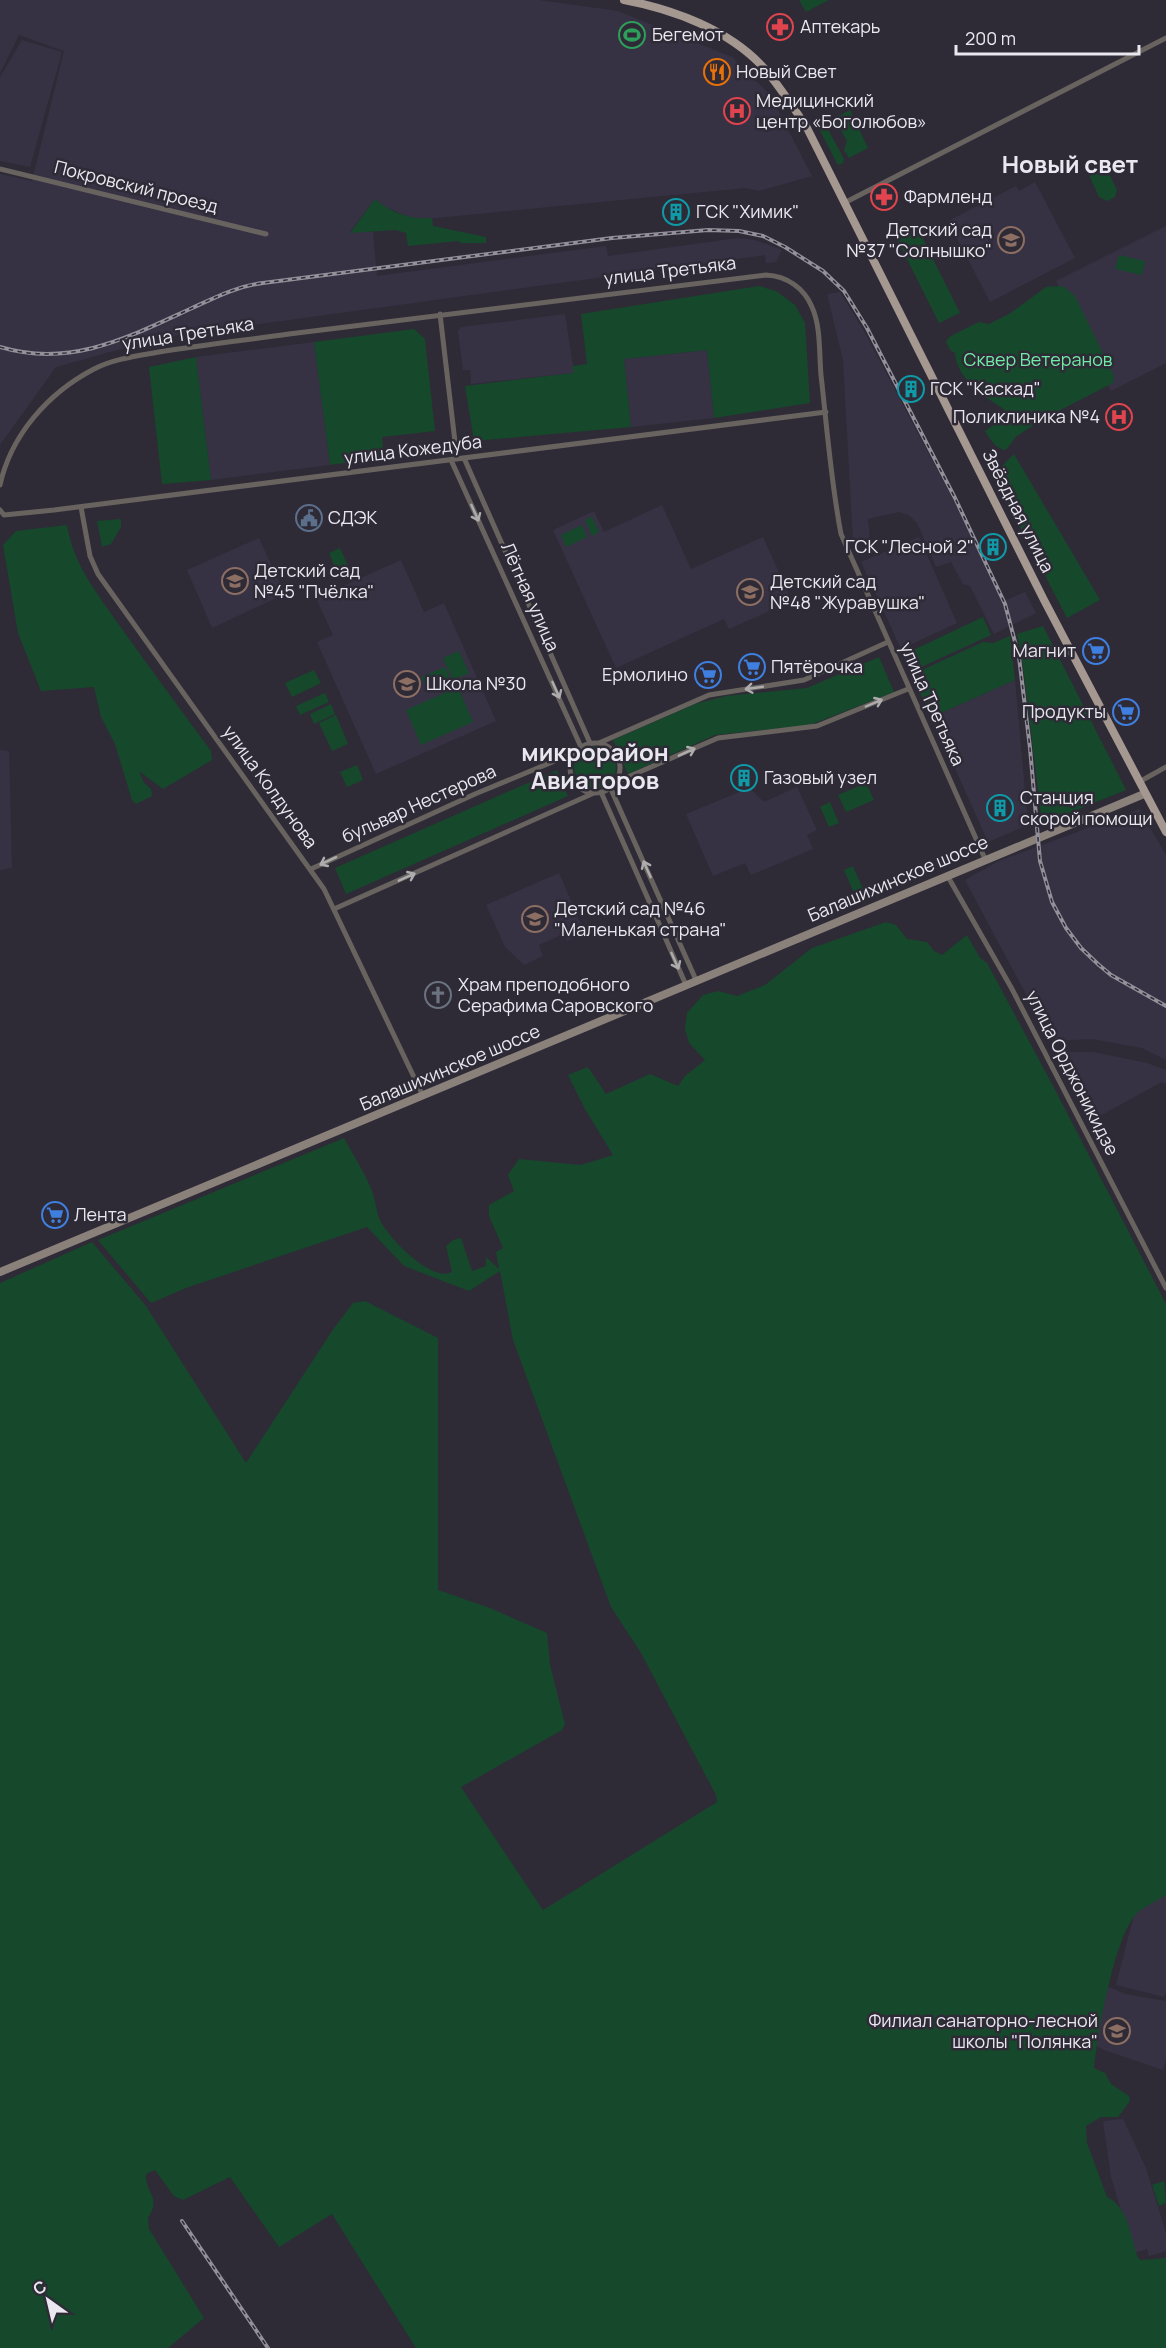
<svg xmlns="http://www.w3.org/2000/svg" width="1166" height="2348" viewBox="0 0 1166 2348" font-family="Manrope,sans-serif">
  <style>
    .built { fill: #363244 }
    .green { fill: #16482c }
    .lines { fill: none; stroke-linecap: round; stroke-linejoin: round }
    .minor { stroke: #69635f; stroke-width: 5 }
    .secondary { stroke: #8b817b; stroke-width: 8 }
    .primary { stroke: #a59891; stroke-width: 8 }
    .rail-casing { stroke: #93909a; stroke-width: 4 }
    .rail { stroke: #2e2b37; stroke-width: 1.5; stroke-dasharray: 4.5; stroke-linecap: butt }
    .oneway { stroke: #afacae }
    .labels { text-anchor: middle; stroke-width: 5; stroke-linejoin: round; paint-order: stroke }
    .poi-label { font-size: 18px; fill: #e9e7ef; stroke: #2e2b37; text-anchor: start }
    .street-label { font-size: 18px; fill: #e9e7ef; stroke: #2e2b37 }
    .park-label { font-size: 18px; fill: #70eba4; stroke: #2e2b37 }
    .district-label { font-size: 24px; font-weight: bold; fill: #e9e7ef; stroke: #2e2b37 }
  </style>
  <rect width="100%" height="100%" fill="#2e2b37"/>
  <path class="built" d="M 0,0 L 539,0 L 618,11 L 732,57 L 770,95 L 812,176 L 759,191 L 745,188 L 415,220 L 384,206 L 375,199 L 350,232 L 373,232 L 377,276 L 606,246 L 608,256 L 738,238 L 755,240 L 782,250 L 776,262 L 766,263 L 765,255 L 171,336 L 166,341 L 132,346 L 56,367 L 0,445 L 0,174 L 32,181 L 64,51 L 19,35 L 0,73 Z
    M 22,40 L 62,52 L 30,167 L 0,161 L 0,77 Z
    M 1035,182 L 1075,258 L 990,302 L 948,221 L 1016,186 L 1019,191 Z
    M 1166,226 L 1166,363 L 1111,391 L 1056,281 Z
    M 840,292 L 864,331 L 1006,600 L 1025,592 L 1036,613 L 994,634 L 970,586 L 963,584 L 951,562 L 936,567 L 917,523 L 910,516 L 899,512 L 868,519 L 870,540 L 853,541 L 843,360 L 827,294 Z
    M 565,314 L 574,373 L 471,384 L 470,370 L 463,370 L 458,331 L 461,327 Z
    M 314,342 L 330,465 L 211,480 L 196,357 Z
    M 707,350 L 714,418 L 631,427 L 624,359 Z
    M 662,505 L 691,569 L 763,537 L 792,601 L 729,629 L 724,619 L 616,668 L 553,530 L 594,511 L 604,532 Z
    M 919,537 L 957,623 L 901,649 L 861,562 Z
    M 259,538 L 285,594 L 212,628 L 187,570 Z
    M 401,560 L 424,612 L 444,603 L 496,721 L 376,774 L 317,642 L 333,635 L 316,598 Z
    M 1015,680 L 1028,825 L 988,842 L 932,717 Z
    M 0,750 L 9,751 L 12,868 L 0,870 Z
    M 797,787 L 817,830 L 807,835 L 813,849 L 751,875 L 745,863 L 713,876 L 686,814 L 749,788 L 764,802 Z
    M 1139,809 L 1166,855 L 1166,1060 L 1142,1048 L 1092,1039 L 1051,1041 L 965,880 L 999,861 Z
    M 559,873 L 585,933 L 567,941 L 564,934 L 539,945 L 543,956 L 524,965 L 505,947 L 486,905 Z
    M 1058,1052 L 1093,1052 L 1147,1063 L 1166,1070 L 1166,1084 L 1162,1082 L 1092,1120 Z
    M 1166,1895 L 1166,1993 L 1164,1997 L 1116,1985 L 1135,1911 Z
    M 1062,1966 L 1125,1994 L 1166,2001 L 1166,2060 L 1163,2070 L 1104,2050 L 1032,2012 Z
    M 1123,2119 L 1146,2168 L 1166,2233 L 1166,2251 L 1149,2256 L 1147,2249 L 1134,2253 L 1111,2177 L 1103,2121 Z"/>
  <path class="green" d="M 799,0 L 829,0 L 806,12 Z
    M 850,110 L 868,148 L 849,158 L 844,150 L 847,141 L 838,125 L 832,128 L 829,121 Z
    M 823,120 L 844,159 L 843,163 L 838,165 L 816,123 Z
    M 1101,164 L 1106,168 L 1117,190 L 1115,197 L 1107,201 L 1099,197 L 1089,175 L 1091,168 Z
    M 375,199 C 392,213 410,220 432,218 L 433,226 L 486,237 L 486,243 L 460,243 L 459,241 L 408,246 L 406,233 L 396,230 L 350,233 Z
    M 915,223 L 960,313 L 939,323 L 894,233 Z
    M 1119,255 L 1145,261 L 1142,275 L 1115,269 Z
    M 759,286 L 776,291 L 795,305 L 805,323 L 810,403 L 714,418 L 707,350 L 624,359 L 631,427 L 474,441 L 465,386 L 573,373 L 573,366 L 587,364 L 581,314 Z
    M 1063,286 L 1075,296 L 1114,376 L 1113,383 C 1081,400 1047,415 1017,436 C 1012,440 1011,446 1005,450 C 995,448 990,439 985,431 L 1005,417 L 1005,410 C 984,396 957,380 955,353 L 950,350 L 946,342 L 949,337 L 979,322 L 989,324 L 1009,314 L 1046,287 Z
    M 414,329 L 425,339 L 435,431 L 382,437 L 384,457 L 330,465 L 314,342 Z
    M 196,357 L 211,480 L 162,484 L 149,367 Z
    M 1014,454 L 1100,600 L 1067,618 L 993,475 Z
    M 592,517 L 599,532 L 592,536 L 585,520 Z
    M 121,519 L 121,527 L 111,544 L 102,547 L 97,521 Z
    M 67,525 C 74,567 98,594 122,629 C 151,670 181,710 211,751 L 212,760 L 163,789 L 139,771 L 144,783 L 151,789 L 152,796 L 136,804 L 132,800 L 115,744 L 101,717 L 94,687 L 41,691 L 18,633 L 3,545 L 16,531 Z
    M 582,525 L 587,537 L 566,547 L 561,535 Z
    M 340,548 L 349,568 L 337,573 L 329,553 Z
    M 983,617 L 991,635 L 915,670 L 907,653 Z
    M 1043,626 L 1126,790 L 1042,824 L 1022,658 L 1017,634 Z
    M 1010,636 L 1015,680 L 932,717 L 911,675 L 983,642 L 993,643 Z
    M 459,651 L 469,673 L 453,680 L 443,658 Z
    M 879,657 L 894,692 L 810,725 L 715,735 L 628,774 L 613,740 L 695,704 L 726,696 L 807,688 Z
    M 445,667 L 451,681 L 428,691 L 421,677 Z
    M 314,670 L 321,683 L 292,697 L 285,683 Z
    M 458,687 L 473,722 L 421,745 L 406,710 Z
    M 325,693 L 329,702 L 300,715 L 296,706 Z
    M 331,704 L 335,714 L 314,724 L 310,714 Z
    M 336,715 L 348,744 L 332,751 L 319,723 Z
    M574 767a21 21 0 1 1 42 0a21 21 0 1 1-42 0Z
    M 357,765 L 363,780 L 347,787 L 340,772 Z
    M 557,770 L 568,796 L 346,894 L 335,868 Z
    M 866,783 L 874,800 L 846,812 L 838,795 Z
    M 830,802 L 839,823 L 829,827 L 820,807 Z
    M 853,866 L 863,889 L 854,893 L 844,870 Z
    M 886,922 L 896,925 L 907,939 L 927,942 L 934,951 L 942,955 L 967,935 L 980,958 L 987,963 L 1052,1084 L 1166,1304 L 1166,1895 C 1157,1901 1146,1906 1138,1912 C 1115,1932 1097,2036 1094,2068 L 1105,2073 L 1111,2084 L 1129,2096 L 1130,2101 L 1118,2117 L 1101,2117 L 1086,2126 L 1087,2143 L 1107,2197 C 1128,2206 1131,2238 1138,2258 L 1141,2260 L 1166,2258 L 1166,2348 L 416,2348 L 332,2214 L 279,2247 L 230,2177 L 183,2200 L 174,2196 L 155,2170 L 146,2174 C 145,2194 162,2196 148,2218 L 149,2229 L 204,2318 L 168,2348 L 0,2348 L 0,1283 L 92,1242 L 146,1306 L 246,1463 L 332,1331 L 353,1303 L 365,1301 L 438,1338 L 438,1590 L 490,1608 L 547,1633 L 550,1665 L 565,1724 L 562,1730 L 461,1787 L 543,1910 L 717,1802 L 716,1795 L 641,1653 L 611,1607 L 513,1340 L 500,1271 L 469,1291 L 404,1266 L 367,1227 L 186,1288 L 151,1303 L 98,1240 L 344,1138 C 353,1155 365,1173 372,1191 C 376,1201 376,1213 381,1222 C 390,1239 432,1283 452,1272 L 446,1246 L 453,1240 L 461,1238 L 472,1271 L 486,1266 L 486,1257 L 499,1269 L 496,1252 L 503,1248 L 489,1216 L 489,1205 L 514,1191 L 508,1175 L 519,1159 L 581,1165 L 613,1155 L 585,1109 L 568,1075 L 588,1067 L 606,1094 L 650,1074 L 678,1086 L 685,1076 L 705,1060 L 689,1043 L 685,1029 L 687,1013 L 703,995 L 718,991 L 737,996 L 765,985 L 812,948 Z
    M 1164,2181 L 1166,2203 L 1159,2206 L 1152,2185 Z"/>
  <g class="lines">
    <path class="minor" d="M 0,169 L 266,234
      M 846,202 L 1166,38
      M 440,314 L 457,459
      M 464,458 L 590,743
      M 451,460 L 581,747
      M 0,485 C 11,435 48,393 94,369 C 113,359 137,356 159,352 C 202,345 246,340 289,334 C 448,313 607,294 766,275 C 787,276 804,288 812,307 C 821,327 819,353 821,375 C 827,428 831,482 841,534 L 985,859
      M 81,507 L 90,556 L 98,574 L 324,889 L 423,1096
      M 0,510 L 4,515 L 54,510 L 826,412
      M 599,743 L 709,695 L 804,680 L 888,642
      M570 768a25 25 0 1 1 50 0a25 25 0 1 1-50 0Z
      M 1139,782 L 1166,767
      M 614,783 L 718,738 L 817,726 L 908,689
      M 610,787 L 696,980
      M 601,792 L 686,985
      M 311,869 L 475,794 L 574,753
      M 947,875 L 1012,989 L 1166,1288
      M 334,909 L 594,793"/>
    <path class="secondary" d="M 0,1272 L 1144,794"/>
    <path class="primary" d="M 624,0 C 673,9 729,30 763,67 C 779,85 792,106 806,126 L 1044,600 L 1166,832"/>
    <defs>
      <path id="rail" d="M 0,347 C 70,368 127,338 190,309 C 214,298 237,286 263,283 L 612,238 L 708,230 L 739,231 L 763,236 L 785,247 L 823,271 L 844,291 L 867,328 L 955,498 L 1005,604 L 1019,657 L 1030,748 L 1040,861 L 1052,902 L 1066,928 L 1081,948 L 1099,965 L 1111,975 L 1166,1006
        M 182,2221 L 268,2348"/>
    </defs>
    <use href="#rail" class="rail-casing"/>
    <use href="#rail" class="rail"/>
  </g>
  <defs><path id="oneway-shaft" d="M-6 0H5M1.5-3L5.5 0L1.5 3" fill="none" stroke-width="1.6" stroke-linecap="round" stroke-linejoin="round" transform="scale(1.5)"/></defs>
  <g class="oneway">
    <use href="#oneway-shaft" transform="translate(475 513) rotate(66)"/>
    <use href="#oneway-shaft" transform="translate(754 688) rotate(172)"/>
    <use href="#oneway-shaft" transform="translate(556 690) rotate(66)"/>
    <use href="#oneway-shaft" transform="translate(874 703) rotate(-23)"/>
    <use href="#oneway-shaft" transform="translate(687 752) rotate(-24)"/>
    <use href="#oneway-shaft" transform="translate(328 861) rotate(155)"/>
    <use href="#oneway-shaft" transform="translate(647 869) rotate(-114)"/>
    <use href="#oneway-shaft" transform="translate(407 877) rotate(-24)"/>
    <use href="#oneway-shaft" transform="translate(675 961) rotate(66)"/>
  </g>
  <defs>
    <symbol id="pharmacy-ring" viewBox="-11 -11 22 22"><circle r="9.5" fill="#2e2b37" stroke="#e0444e" stroke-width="1.5"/><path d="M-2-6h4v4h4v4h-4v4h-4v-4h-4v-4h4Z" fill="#e0444e"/></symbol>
    <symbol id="stadium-ring" viewBox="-11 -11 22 22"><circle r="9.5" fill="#2e2b37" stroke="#2e9e5b" stroke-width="1.5"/><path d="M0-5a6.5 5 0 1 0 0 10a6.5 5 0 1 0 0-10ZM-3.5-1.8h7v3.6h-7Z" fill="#2e9e5b"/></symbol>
    <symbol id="restaurant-ring" viewBox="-11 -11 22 22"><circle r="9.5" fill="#2e2b37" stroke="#e8710a" stroke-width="1.5"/><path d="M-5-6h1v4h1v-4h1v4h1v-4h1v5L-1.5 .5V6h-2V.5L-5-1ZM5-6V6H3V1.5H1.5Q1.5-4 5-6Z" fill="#e8710a"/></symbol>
    <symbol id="hospital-ring" viewBox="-11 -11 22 22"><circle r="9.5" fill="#2e2b37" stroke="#e0444e" stroke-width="1.5"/><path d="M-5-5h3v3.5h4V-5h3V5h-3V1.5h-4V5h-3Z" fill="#e0444e"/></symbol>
    <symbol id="building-ring" viewBox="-11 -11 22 22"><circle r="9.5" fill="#2e2b37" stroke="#0f9aa8" stroke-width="1.5"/><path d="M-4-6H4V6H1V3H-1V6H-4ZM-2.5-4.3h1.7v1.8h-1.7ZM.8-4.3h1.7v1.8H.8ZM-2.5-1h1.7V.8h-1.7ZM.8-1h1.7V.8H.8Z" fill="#0f9aa8"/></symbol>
    <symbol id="school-ring" viewBox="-11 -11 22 22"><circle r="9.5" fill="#2e2b37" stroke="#8d6e63" stroke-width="1.5"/><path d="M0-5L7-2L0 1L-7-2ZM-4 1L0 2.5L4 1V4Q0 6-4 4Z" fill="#8d6e63"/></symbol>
    <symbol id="civic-ring" viewBox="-11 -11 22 22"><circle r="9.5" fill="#2e2b37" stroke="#5c6f8a" stroke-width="1.5"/><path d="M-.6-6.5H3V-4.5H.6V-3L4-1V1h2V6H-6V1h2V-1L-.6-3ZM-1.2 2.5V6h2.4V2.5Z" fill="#5c6f8a"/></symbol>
    <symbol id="supermarket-ring" viewBox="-11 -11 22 22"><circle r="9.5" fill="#2e2b37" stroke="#3f7fe0" stroke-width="1.5"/><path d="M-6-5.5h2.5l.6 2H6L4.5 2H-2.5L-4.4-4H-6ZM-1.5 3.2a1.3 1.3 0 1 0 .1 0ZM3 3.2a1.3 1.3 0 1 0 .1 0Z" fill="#3f7fe0"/></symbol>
    <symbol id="church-ring" viewBox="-11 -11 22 22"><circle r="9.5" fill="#2e2b37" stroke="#6b7280" stroke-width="1.5"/><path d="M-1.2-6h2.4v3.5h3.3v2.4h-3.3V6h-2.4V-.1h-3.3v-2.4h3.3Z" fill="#6b7280"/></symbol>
  </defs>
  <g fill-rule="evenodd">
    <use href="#pharmacy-ring" x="765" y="12" width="30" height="30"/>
    <use href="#stadium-ring" x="617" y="20" width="30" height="30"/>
    <use href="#restaurant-ring" x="702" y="57" width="30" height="30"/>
    <use href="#hospital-ring" x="722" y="96" width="30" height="30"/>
    <use href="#pharmacy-ring" x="869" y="182" width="30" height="30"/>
    <use href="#building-ring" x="661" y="197" width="30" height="30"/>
    <use href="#school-ring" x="996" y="225" width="30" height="30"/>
    <use href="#building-ring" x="896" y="374" width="30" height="30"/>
    <use href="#hospital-ring" x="1104" y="402" width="30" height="30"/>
    <use href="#civic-ring" x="294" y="503" width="30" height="30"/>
    <use href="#building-ring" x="978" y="532" width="30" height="30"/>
    <use href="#school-ring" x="220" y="566" width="30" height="30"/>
    <use href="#school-ring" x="735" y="577" width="30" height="30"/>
    <use href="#supermarket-ring" x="1081" y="636" width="30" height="30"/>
    <use href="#supermarket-ring" x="737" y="652" width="30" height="30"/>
    <use href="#supermarket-ring" x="693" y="660" width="30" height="30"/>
    <use href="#school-ring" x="392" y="669" width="30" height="30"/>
    <use href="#supermarket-ring" x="1111" y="697" width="30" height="30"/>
    <use href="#building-ring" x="729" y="763" width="30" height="30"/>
    <use href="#building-ring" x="985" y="793" width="30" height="30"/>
    <use href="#school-ring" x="520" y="904" width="30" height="30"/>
    <use href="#church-ring" x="423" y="980" width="30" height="30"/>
    <use href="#supermarket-ring" x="40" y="1200" width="30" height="30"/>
    <use href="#school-ring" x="1102" y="2016" width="30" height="30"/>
  </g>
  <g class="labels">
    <g class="poi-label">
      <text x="800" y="33">Аптекарь</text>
      <text x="652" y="41">Бегемот</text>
      <text x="736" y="78">Новый Свет</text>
      <text x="756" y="107">Медицинский<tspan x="756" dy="21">центр «Боголюбов»</tspan></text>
      <text x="904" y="203">Фармленд</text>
      <text x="696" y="218">ГСК "Химик"</text>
      <text x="992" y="236" text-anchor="end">Детский сад<tspan x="992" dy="21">№37 "Солнышко"</tspan></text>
      <text x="930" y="395">ГСК "Каскад"</text>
      <text x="1100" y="423" text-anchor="end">Поликлиника №4</text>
      <text x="328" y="524">СДЭК</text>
      <text x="974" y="553" text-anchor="end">ГСК "Лесной 2"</text>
      <text x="254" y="577">Детский сад<tspan x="254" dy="21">№45 "Пчёлка"</tspan></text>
      <text x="770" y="588">Детский сад<tspan x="770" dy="21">№48 "Журавушка"</tspan></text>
      <text x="1076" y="657" text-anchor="end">Магнит</text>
      <text x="771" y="673">Пятёрочка</text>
      <text x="688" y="681" text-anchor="end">Ермолино</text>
      <text x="426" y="690">Школа №30</text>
      <text x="1106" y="718" text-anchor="end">Продукты</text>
      <text x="764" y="784">Газовый узел</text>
      <text x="1020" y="804">Станция<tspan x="1020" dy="21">скорой помощи</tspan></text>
      <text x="554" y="915">Детский сад №46<tspan x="554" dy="21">"Маленькая страна"</tspan></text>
      <text x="458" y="991">Храм преподобного<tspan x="458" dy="21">Серафима Саровского</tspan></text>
      <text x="74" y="1221">Лента</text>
      <text x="1098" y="2027" text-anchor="end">Филиал санаторно-лесной<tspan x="1098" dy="21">школы "Полянка"</tspan></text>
    </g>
    <g class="street-label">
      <text transform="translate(136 187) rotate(14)" y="6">Покровский проезд</text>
      <text transform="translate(670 271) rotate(-7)" y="6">улица Третьяка</text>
      <text transform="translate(188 334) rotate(-9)" y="6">улица Третьяка</text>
      <text transform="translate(413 450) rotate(-7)" y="6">улица Кожедуба</text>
      <text transform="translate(1018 511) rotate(63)" y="6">Звёздная улица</text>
      <text transform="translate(530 597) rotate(66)" y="6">Лётная улица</text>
      <text transform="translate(932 704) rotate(66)" y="6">улица Третьяка</text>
      <text transform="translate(270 787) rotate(54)" y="6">улица Колдунова</text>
      <text transform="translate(419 804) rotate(-24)" y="6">бульвар Нестерова</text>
      <text transform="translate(898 879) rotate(-23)" y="6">Балашихинское шоссе</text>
      <text transform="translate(450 1068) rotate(-23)" y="6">Балашихинское шоссе</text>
      <text transform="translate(1072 1073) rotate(63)" y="6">улица Орджоникидзе</text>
    </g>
    <g class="park-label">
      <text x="1038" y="366">Сквер Ветеранов</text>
    </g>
    <g class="district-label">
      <text x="1070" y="173">Новый свет</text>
      <text x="595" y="761">микрорайон<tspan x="595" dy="28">Авиаторов</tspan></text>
    </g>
  </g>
  <g transform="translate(48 2300) rotate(326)" stroke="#2e2b37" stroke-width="4.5" paint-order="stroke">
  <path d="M0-4.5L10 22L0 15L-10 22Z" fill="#e9e7ef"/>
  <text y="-9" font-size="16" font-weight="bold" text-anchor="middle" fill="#e9e7ef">С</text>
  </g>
  <path d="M956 45v9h183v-9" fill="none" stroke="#e9e7ef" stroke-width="3"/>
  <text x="965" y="45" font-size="18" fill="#e9e7ef" stroke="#2e2b37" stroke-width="4.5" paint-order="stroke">200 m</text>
</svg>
